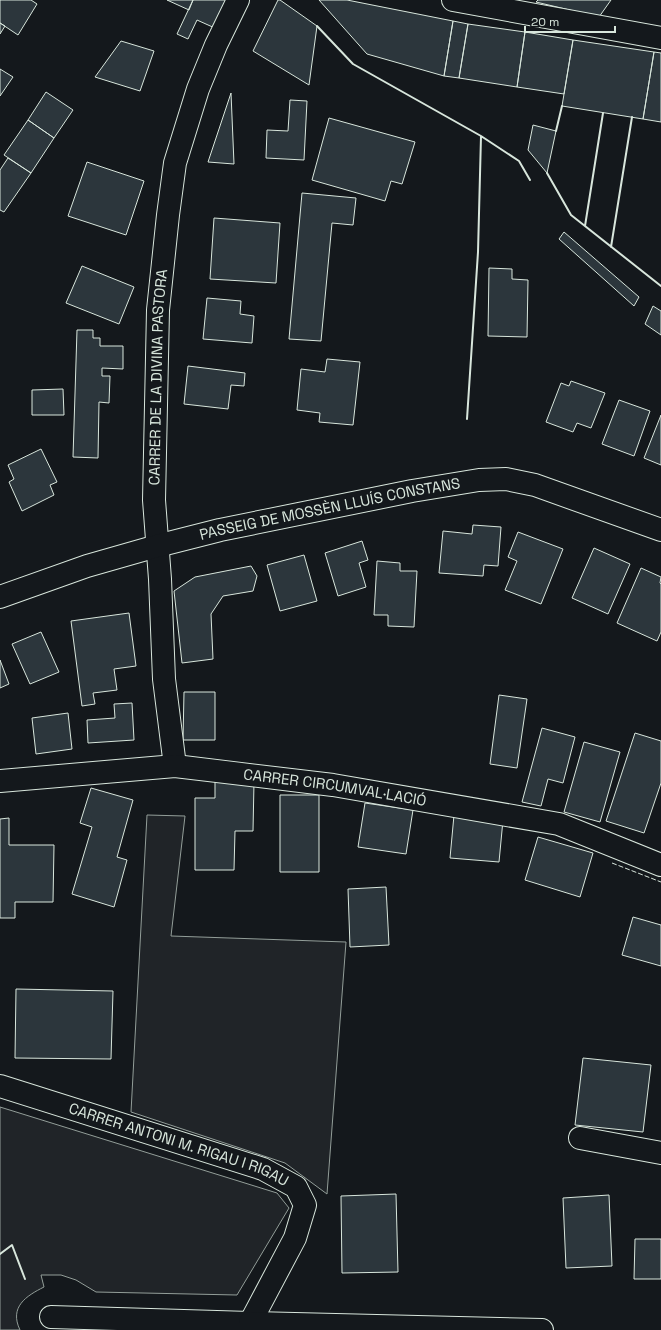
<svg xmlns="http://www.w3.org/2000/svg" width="661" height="1330" viewBox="0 0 661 1330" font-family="'Space Grotesk',sans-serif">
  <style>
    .green { fill: #202428; stroke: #939e99 }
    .building { fill: #2c363c; stroke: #d8e6dc }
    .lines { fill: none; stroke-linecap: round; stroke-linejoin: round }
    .minor-casing { stroke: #d8e6dc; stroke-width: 24 }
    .secondary-casing { stroke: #d8e6dc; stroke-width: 24 }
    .minor { stroke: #14181c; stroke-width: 22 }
    .secondary { stroke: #14181c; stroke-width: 22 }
    .fence { stroke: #d8e6dc; stroke-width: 1; stroke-dasharray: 5 2; stroke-linecap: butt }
    .wall { stroke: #d8e6dc; stroke-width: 2 }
    .labels { text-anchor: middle; stroke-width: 3; stroke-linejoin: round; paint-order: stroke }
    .street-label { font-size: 15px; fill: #d8e6dc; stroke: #14181c }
  </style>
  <rect width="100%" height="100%" fill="#14181c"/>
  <path class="green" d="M 147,815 L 185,816 L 171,936 L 346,942 L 327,1194 L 285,1163 L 131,1112 Z
    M 0,1107 L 277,1193 L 289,1208 L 237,1295 L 96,1292 L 76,1280 L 61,1275 L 41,1275 L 44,1287 C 26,1296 9,1307 20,1330 L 0,1330 Z"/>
  <path class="building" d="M 0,0 L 31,0 L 37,4 L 18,35 L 0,23 Z
    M 167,0 L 193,0 L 189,10 Z
    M 193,0 L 231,0 L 217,29 L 197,20 L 188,39 L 177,34 Z
    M 278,0 L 280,0 L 317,26 L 309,85 L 253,51 Z
    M 319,0 L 347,0 L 453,21 L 444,76 L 367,54 Z
    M 538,0 L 611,0 L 599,17 L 536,2 Z
    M 453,21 L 468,24 L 459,78 L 444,76 Z
    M 0,23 L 5,26 L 0,34 Z
    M 468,24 L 525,32 L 517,87 L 459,78 Z
    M 525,32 L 573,40 L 564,94 L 517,87 Z
    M 573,40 L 654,52 L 643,119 L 562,106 Z
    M 121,41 L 154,51 L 140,91 L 95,77 Z
    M 654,52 L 661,53 L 661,122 L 643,119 Z
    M 0,69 L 13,77 L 0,96 Z
    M 46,92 L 73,110 L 54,138 L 28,120 Z
    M 231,93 L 234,164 L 208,162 Z
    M 290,100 L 307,101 L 304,160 L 266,158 L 267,130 L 288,131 Z
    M 329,118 L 415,142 L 402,184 L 391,181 L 385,201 L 312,180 Z
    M 28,120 L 54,138 L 31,173 L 4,155 Z
    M 533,125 L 556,131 L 547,173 L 528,150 Z
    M 8,158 L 31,173 L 4,212 L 0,210 L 0,170 Z
    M 87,162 L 144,181 L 126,235 L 68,216 Z
    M 302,193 L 356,198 L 353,225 L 332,223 L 321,341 L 289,339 Z
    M 214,218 L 280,223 L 276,283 L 210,279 Z
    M 564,232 L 639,297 L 634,306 L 559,239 Z
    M 82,266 L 134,287 L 119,324 L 66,303 Z
    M 489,268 L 512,269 L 512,279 L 528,280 L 527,337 L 488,336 Z
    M 207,298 L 241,301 L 240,314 L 254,316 L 252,343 L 203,339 Z
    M 653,306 L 661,311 L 661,335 L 645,324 Z
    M 77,330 L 93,330 L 93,338 L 100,338 L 100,346 L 123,346 L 123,369 L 102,368 L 102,376 L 110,376 L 109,403 L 99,402 L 98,458 L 73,457 Z
    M 327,359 L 360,362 L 353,425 L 319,422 L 320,413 L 297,410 L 301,369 L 325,372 Z
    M 188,366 L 245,373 L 244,386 L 231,385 L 228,409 L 184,404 Z
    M 571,381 L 605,393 L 591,428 L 577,423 L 573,432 L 546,422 L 561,383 L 569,386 Z
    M 63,389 L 64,415 L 32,415 L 32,390 Z
    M 619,400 L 650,411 L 634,456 L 602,444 Z
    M 661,415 L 661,465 L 644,458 Z
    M 41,449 L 57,482 L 50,485 L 54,495 L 22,511 L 9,482 L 14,479 L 8,465 Z
    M 473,525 L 501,527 L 498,566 L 484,565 L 483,576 L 439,573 L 443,531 L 472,534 Z
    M 518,532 L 563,549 L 541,604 L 505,590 L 517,561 L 508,557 Z
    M 362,541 L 368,560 L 359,563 L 366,587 L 338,596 L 325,553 Z
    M 594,548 L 630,564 L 608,614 L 572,598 Z
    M 304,555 L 317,601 L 280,611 L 267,565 Z
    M 377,561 L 400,563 L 400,571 L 417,571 L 414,627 L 388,626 L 388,615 L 374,615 Z
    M 251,566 L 257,576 L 253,591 L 223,596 L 211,614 L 213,659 L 182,663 L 174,591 L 195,577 Z
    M 641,568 L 661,577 L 660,583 L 661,584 L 661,632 L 657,641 L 617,623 Z
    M 129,613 L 136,666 L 114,669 L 117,690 L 93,693 L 95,704 L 82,706 L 71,621 Z
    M 41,632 L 59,672 L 30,684 L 12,644 Z
    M 0,660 L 9,684 L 0,688 Z
    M 184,692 L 215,692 L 215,740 L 183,740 Z
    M 499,695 L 527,699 L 517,768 L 490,764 Z
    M 132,703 L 134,740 L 88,743 L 87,720 L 115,718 L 114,704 Z
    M 68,713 L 72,749 L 36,754 L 32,718 Z
    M 542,728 L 575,737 L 563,783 L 548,779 L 541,806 L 522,802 Z
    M 635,733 L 661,741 L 661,783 L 644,833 L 606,821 Z
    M 584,742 L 620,752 L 600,822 L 564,812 Z
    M 215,781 L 254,782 L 253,831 L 235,831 L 234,870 L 195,870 L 195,798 L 215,798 Z
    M 91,788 L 133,800 L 117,857 L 127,860 L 114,907 L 72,894 L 92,827 L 80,823 Z
    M 280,795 L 319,795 L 319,872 L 280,872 Z
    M 365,803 L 413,810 L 406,854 L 358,847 Z
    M 454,815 L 503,820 L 499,862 L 450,858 Z
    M 9,818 L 9,845 L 54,845 L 53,902 L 15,902 L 15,918 L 0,918 L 0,819 Z
    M 538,837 L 593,853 L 580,897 L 525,880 Z
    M 386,887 L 389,945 L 350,947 L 348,889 Z
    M 633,917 L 661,925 L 661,966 L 622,955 Z
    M 16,989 L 113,991 L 111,1059 L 15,1058 Z
    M 583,1058 L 651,1065 L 643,1132 L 575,1125 Z
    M 396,1194 L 398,1272 L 342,1273 L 341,1196 Z
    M 609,1195 L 612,1266 L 566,1268 L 563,1198 Z
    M 635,1239 L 661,1239 L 661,1279 L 634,1279 Z"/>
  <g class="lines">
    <defs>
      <g id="minor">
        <path d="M 453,0 L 661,38"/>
        <path id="s1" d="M 175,766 L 164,679 L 160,579 L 154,500 L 158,310 L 168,215 L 175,163 L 198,89 L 216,45 L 238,0"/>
        <path id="s2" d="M 0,781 L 175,766 L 333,785 L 559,824 L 661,865"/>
        <path id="s3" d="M 0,1086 L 263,1169 L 296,1187 L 305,1205 L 295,1238 L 250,1323 L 51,1317"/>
        <path d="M 580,1138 L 661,1153"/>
        <path d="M 250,1330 L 250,1323 L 542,1330"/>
      </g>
      <g id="secondary">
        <path id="s4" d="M 0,597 L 87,566 L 157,546 L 220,530 L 412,491 L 479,480 L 506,479 L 535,485 L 661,530"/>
      </g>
    </defs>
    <use href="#minor" class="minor-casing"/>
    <use href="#secondary" class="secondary-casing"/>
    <use href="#minor" class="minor"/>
    <use href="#secondary" class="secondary"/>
    <path class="fence" d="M 612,863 L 661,882"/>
    <path class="wall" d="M 317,26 L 353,64 L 481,136 L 519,161 L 530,180
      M 556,131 L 562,106
      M 547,173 L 571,215 L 661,286
      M 585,226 L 603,113
      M 611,247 L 632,117
      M 467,419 L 478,252 L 481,136
      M 0,1254 L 12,1245 L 25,1279"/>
  </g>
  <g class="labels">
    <g class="street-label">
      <text dy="5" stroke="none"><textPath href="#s1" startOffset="390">CARRER DE LA DIVINA PASTORA</textPath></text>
      <text dy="5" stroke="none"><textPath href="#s4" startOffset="342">PASSEIG DE MOSSÈN LLUÍS CONSTANS</textPath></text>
      <text dy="5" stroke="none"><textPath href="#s2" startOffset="337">CARRER CIRCUMVAL·LACIÓ</textPath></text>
      <text dy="5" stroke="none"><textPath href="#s3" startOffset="188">CARRER ANTONI M. RIGAU I RIGAU</textPath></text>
    </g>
  </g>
  <path d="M525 26v6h90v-6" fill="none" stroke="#d8e6dc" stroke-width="2"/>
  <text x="531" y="26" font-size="12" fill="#d8e6dc" stroke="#14181c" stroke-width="3" paint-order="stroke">20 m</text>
</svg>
